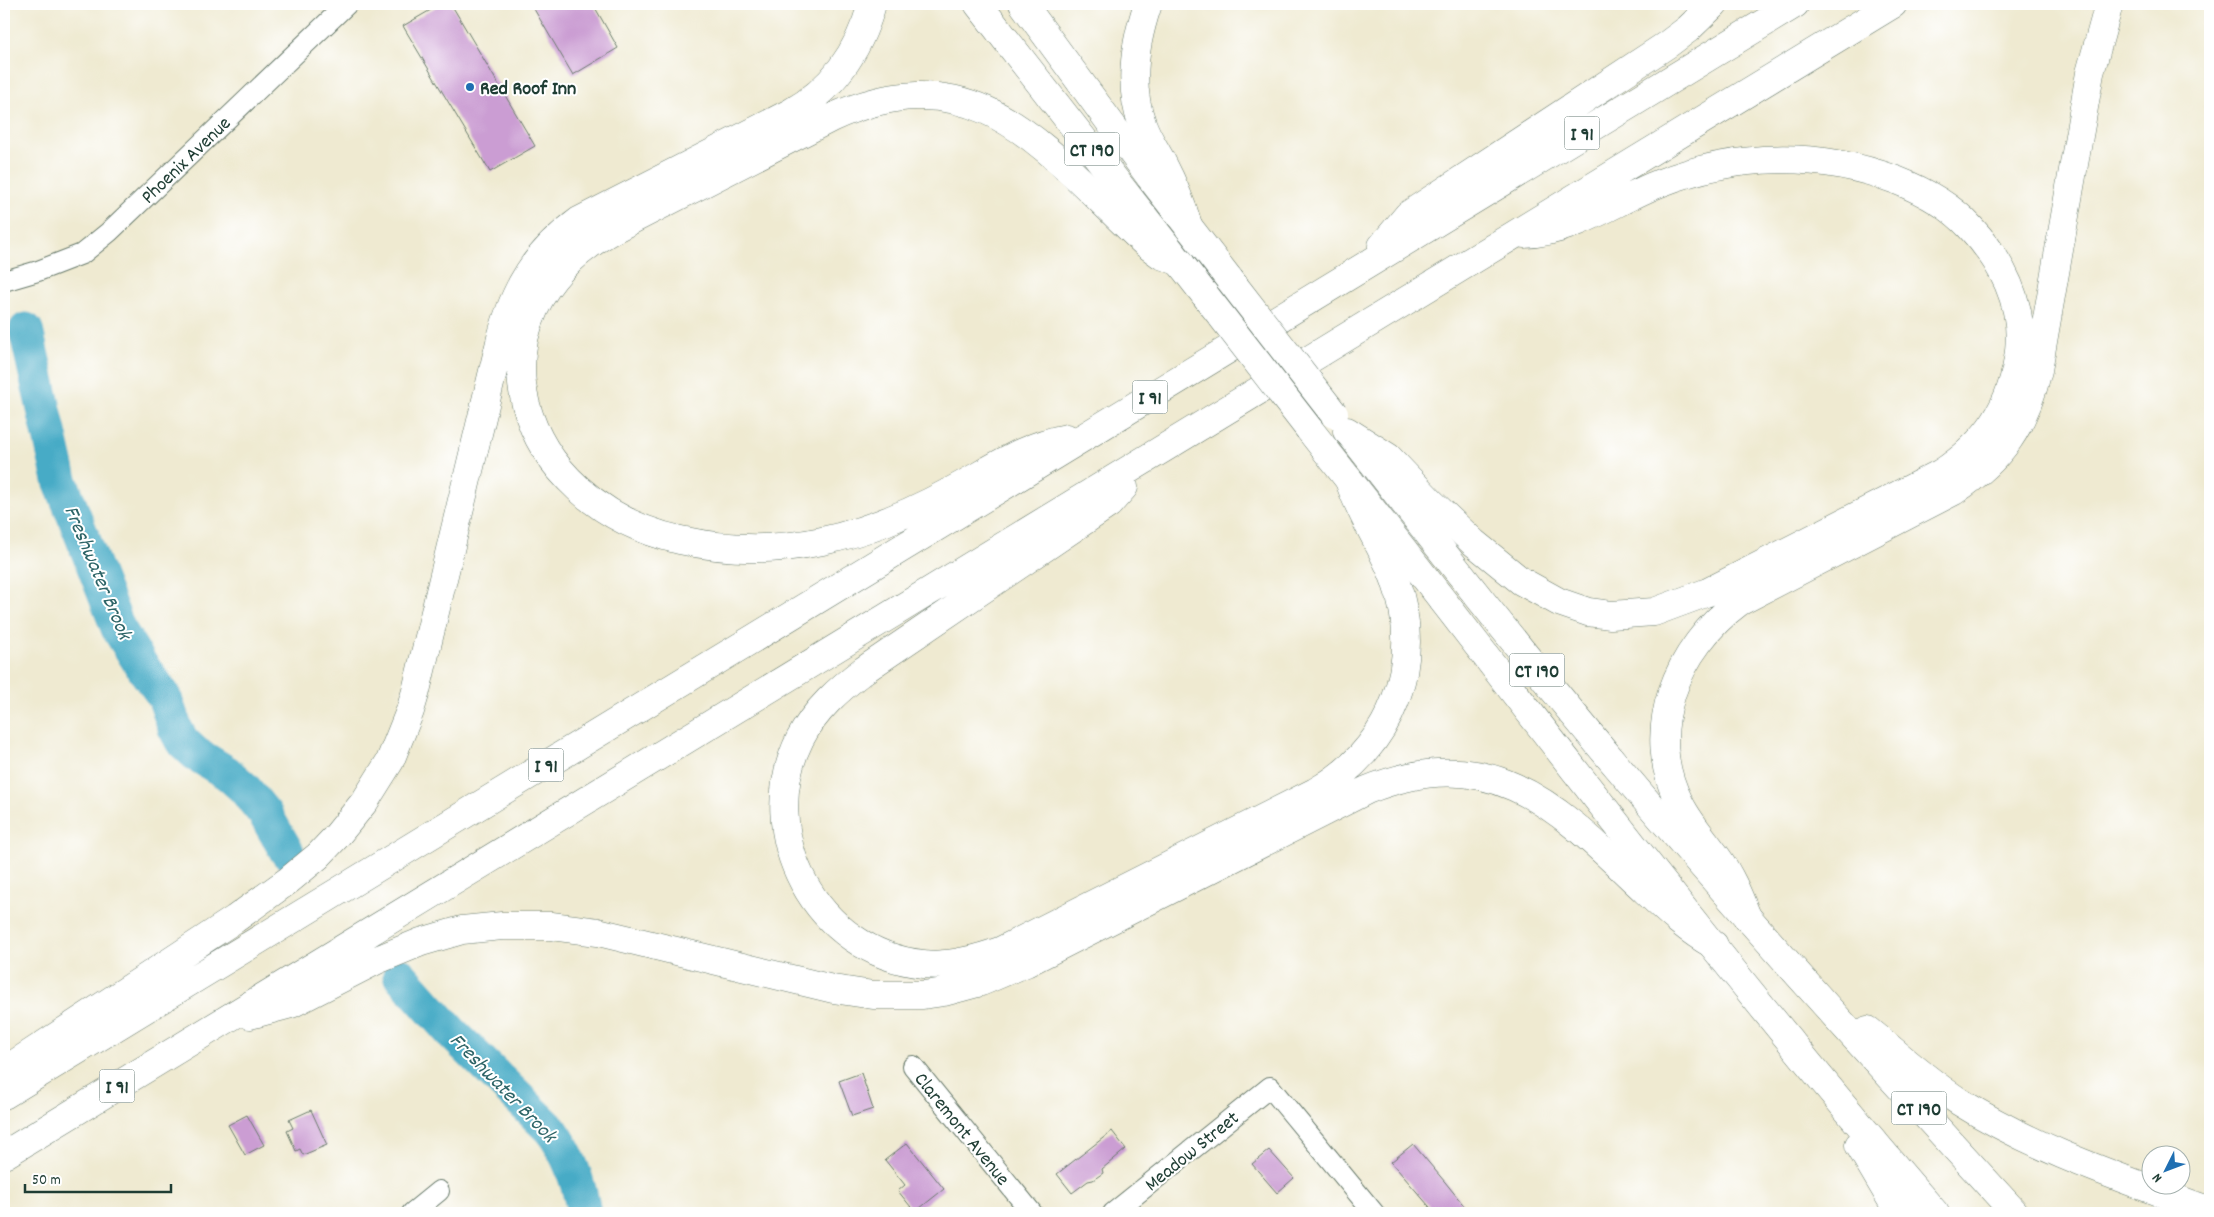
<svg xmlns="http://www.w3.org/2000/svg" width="2214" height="1217" viewBox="0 0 2214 1217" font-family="Dekko,sans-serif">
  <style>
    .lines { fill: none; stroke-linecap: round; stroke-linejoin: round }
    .river { stroke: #46abc6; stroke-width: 35 }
    .building { fill: #cb9dd3 }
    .minor-casing { stroke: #687a6b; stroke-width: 22 }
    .primary-casing { stroke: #687a6b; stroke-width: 29 }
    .motorway-casing { stroke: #687a6b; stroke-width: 29 }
    .minor { stroke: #fff; stroke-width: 20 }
    .primary { stroke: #fff; stroke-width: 28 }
    .motorway { stroke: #fff; stroke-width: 28 }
    .primary-bridge-casing { stroke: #687a6b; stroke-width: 29; stroke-linecap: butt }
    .primary-bridge { stroke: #fff; stroke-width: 28 }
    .poi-dot { fill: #1f6fb2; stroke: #fff; stroke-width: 2 }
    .labels { text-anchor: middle; stroke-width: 4; stroke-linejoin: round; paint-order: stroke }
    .shield { fill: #fff; stroke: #627771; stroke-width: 1 }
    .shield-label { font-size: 19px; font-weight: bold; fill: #1f3d34 }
    .poi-label { font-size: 20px; font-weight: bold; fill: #1f3d34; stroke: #fff; text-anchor: start }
    .street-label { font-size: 20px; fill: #1f3d34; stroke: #fff }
    .water-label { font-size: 21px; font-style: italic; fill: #2d6467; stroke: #fff }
  </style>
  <rect width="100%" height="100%" fill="#fff"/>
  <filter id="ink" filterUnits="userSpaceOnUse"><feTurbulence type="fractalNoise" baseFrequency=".02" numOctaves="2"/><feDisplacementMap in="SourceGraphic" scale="10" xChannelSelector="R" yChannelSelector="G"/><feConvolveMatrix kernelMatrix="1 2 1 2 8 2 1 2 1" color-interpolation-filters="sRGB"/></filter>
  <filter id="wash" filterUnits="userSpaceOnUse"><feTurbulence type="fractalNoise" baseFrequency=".0096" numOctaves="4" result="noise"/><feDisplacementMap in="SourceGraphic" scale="20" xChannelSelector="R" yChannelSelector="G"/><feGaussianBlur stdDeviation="1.12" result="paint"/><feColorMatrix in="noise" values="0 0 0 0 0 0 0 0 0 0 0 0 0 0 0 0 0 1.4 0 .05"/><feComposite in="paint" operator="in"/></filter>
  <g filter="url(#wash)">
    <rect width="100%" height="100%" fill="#efead1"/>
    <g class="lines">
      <path class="river" d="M 26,330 L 60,480 L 118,628 L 141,665 L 164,696 L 175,728 L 182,741 L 196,754 L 227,773 L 244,788 L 265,814 L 287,852
        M 400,975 L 451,1032 L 552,1131 C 570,1156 579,1183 584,1213"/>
    </g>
    <g id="blocks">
      <path class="building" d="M 441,4 L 451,4 L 535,146 L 490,172 L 403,26 Z
        M 531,4 L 593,4 L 618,48 L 573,75 Z
        M 861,1073 L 873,1109 L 852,1116 L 839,1081 Z
        M 311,1110 L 327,1145 L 303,1155 L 300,1149 L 296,1151 L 287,1131 L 293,1128 L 289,1120 Z
        M 247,1115 L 264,1145 L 245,1155 L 228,1125 Z
        M 1112,1131 L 1126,1149 L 1102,1169 L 1103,1173 L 1093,1180 L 1088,1181 L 1072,1193 L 1057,1174 Z
        M 907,1143 L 944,1189 L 915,1212 L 898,1191 L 905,1185 L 885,1160 Z
        M 1413,1144 L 1445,1182 L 1470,1213 L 1435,1213 L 1391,1162 Z
        M 1269,1150 L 1294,1178 L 1277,1193 L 1252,1164 Z"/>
    </g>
  </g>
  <g filter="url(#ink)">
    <use href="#blocks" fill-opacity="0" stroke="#687a6b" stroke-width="1"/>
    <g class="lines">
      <defs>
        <path id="minor" d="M 4,281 L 38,271 L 82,254 L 109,232 L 347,4
          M 913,1066 L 1032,1213
          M 412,1213 L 439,1191
          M 1113,1213 L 1270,1087 L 1374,1213"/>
        <path id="primary" d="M 978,4 L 1205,295
          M 1023,4 L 1150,177 L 1230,280
          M 1309,429 C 1516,692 1716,961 1935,1213
          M 1351,435 C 1437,545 1524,656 1615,764 C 1744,917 1879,1065 2015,1213
          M 1868,1030 C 1899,1055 1927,1081 1960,1102 C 2038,1151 2125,1179 2210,1211
          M 1859,1145 L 1899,1213"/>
        <path id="motorway" d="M 1148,4 C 1135,42 1128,85 1142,123 C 1147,138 1156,150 1163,164 C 1174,185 1182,205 1189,228
          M 1382,246 L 1408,215 L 1668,44 L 1688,29 L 1714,4
          M 1347,431 L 1388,457 L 1431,502 L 1473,542 L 1521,581 L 1559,602 L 1588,612 L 1611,615 L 1654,612 L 1708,592 L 1941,473 C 1986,443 2013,406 2019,351 C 2024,304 2002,261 1970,227 C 1950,205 1924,191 1896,180 C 1818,151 1737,153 1660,183 C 1614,201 1575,232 1524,234
          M 1067,438 C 1024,445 991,470 953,490 C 865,538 780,562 680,540 C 517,504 453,317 616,228 L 831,118 C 980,50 1047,153 1146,244 L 1161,255 L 1180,262
          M 1124,487 L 1109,504 L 864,670 C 839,689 815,710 800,739 C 753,833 816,953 923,964 C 949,967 975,960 1000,951 L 1315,792 C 1392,748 1425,663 1395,580 C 1382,545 1360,515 1349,480
          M 1748,919 C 1739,897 1731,876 1717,857 C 1704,839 1690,824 1680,804 C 1642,730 1677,648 1739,602 L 1954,491 C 2001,460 2025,425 2038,370 L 2090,73 L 2109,4
          M 250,1015 L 291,1004 L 377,960 L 421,942 L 462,930 L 502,926 L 551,926 L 598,932 L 833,989 L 873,995 L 923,995 L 944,992 L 981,982 L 1026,963 L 1367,790 C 1487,742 1551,800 1634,880 C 1660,904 1683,928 1714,945
          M 4,1073 L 16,1063 L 235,919 L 289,880 L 318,856 L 335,838 L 365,801 L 390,761 L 410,711 L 416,691 L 501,338 C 515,287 535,253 579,221 L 790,113 C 833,89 859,51 872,4
          M 4,1095 L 1795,4
          M 4,1155 L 1893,4"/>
      </defs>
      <use href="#minor" class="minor-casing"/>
      <use href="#primary" class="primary-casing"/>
      <use href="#motorway" class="motorway-casing"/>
      <use href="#minor" class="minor"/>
      <use href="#primary" class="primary"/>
      <use href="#motorway" class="motorway"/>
      <defs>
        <path id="primary-bridge" d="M 1230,280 L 1334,414
          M 1205,295 L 1309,429"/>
      </defs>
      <use href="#primary-bridge" class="primary-bridge-casing"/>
      <use href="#primary-bridge" class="primary-bridge"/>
    </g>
  </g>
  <circle class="poi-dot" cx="470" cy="87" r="5"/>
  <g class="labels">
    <g class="shield">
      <rect x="1564.5" y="116.5" width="35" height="33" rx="4"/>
      <rect x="1064.5" y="132.5" width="55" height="33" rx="4"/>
      <rect x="1132.5" y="380.5" width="35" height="33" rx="4"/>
      <rect x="1509.5" y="653.5" width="55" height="33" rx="4"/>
      <rect x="528.5" y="748.5" width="35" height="33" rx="4"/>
      <rect x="99.5" y="1069.5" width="35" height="33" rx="4"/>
      <rect x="1891.5" y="1091.5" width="55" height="33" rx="4"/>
    </g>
    <g class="shield-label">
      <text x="1582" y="140">I 91</text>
      <text x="1092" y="156">CT 190</text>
      <text x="1150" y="404">I 91</text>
      <text x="1537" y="677">CT 190</text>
      <text x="546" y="772">I 91</text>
      <text x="117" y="1093">I 91</text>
      <text x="1919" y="1115">CT 190</text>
    </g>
    <g class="poi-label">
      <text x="480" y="94">Red Roof Inn</text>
    </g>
    <g class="street-label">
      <text transform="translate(185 159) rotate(-44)" y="7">Phoenix Avenue</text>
      <text transform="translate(963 1128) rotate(51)" y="7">Claremont Avenue</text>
      <text transform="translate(1191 1150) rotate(-39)" y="7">Meadow Street</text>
    </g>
    <g class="water-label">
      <text transform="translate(99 572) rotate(67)" y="7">Freshwater Brook</text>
      <text transform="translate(504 1087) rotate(46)" y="7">Freshwater Brook</text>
    </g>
  </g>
  <rect width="2214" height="1217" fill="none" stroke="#fff" stroke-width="20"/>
  <g transform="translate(2166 1170) rotate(228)"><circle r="24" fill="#ffffff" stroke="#a5b1ae"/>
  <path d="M0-4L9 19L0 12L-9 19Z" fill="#1f6fb2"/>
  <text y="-8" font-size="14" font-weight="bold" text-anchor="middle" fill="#1f3d34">N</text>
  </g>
  <path d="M25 1184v8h146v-8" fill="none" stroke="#1f3d34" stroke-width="2.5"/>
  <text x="32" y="1184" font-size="15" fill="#1f3d34" stroke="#ffffff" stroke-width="4" paint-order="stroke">50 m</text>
</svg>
